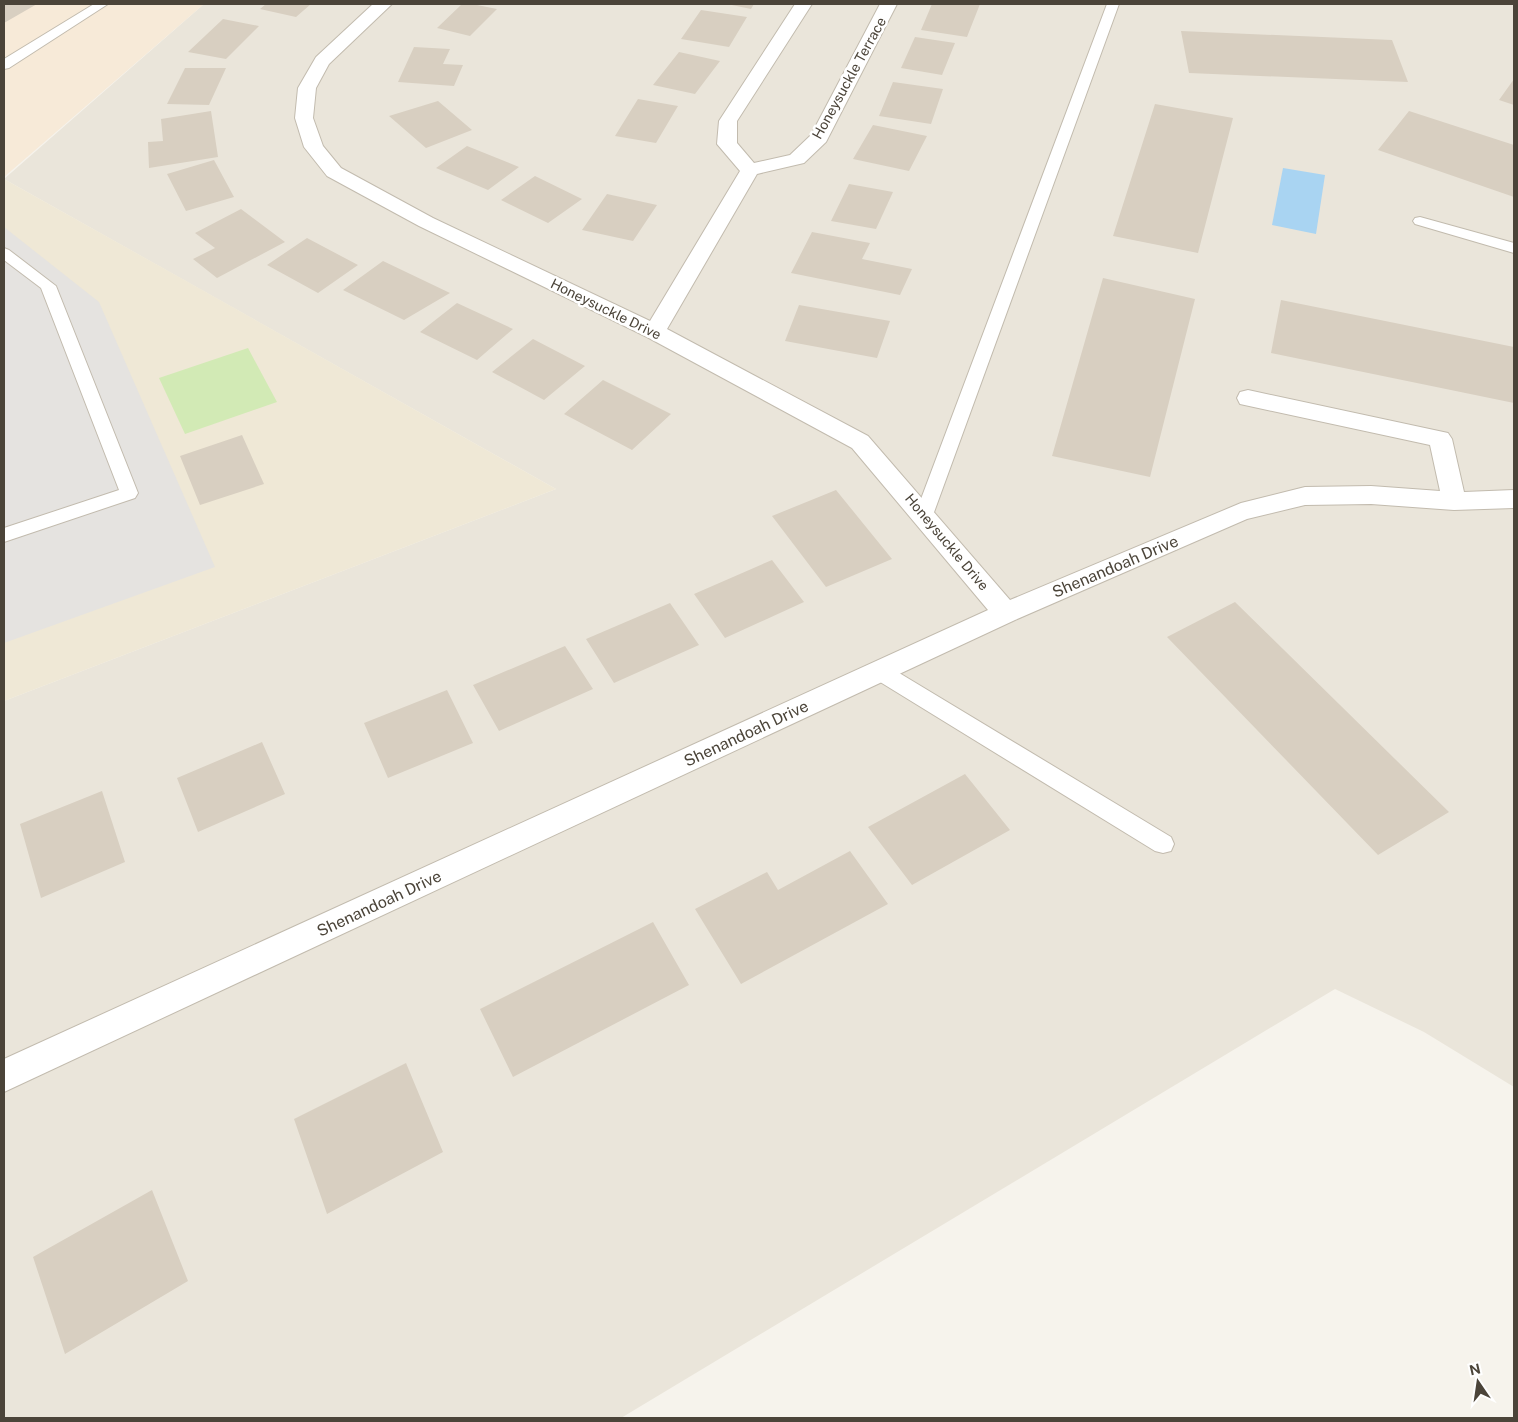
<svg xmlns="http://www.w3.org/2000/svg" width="1518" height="1422" viewBox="0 0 1518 1422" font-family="'Public Sans',sans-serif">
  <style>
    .residential { fill: #eae5da }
    .commercial { fill: #f7ead8 }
    .education { fill: #efe8d6 }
    .green { fill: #d2eab5 }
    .parking { fill: #e5e3e0 }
    .water { fill: #a9d4f2 }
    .building { fill: #d8cfc1 }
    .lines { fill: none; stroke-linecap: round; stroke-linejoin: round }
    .lane-casing { stroke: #c2bbae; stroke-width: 2 }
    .street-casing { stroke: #c2bbae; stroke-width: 2 }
    .lane { fill: #fff; fill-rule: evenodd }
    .street { fill: #fff; fill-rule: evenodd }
    .labels { text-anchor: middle; stroke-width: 5; stroke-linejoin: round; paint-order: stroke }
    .far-street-label { font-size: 14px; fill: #4b4439; stroke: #fff }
    .street-label { font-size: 16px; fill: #4b4439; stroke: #fff }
  </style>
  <rect width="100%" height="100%" fill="#f6f3ec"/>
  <path class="residential" d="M 204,4 L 1514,4 L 1514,1087 L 1424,1032 L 1335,989 L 621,1418 L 4,1418 L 4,701 L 556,489 L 4,179 Z"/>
  <path class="commercial" d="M 4,4 L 204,4 L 4,177 Z"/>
  <path class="education" d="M 4,179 L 188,282 L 556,489 L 4,701 Z"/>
  <path class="green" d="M 248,348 L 277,402 L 185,434 L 159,378 Z"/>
  <path class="parking" d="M 4,227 L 99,302 L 215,567 L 4,643 Z"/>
  <path class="water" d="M 1283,168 L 1325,175 L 1316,234 L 1272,225 Z"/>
  <path class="building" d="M 4,4 L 37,4 L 4,23 Z
    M 266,4 L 311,4 L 296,17 L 260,9 Z
    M 462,4 L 472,4 L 497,9 L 470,36 L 437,28 Z
    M 727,4 L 754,4 L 751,9 Z
    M 932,4 L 980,4 L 967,37 L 921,30 Z
    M 701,10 L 747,17 L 729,47 L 681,39 Z
    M 223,19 L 259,26 L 226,59 L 188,52 Z
    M 1181,31 L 1392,40 L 1408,82 L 1189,73 Z
    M 915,37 L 955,43 L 942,75 L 901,68 Z
    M 414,47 L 450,49 L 443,64 L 463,65 L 454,86 L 398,82 Z
    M 679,52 L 720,61 L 695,94 L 653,85 Z
    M 185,68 L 226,68 L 209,105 L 167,104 Z
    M 1514,79 L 1514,105 L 1499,100 Z
    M 893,82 L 943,89 L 931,124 L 879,116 Z
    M 638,99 L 678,106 L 656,143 L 615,136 Z
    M 438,101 L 472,130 L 426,148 L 389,116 Z
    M 1155,104 L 1233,118 L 1198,253 L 1113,236 Z
    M 211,111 L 218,157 L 149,168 L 148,142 L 163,141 L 161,119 Z
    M 1409,111 L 1514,145 L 1514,197 L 1378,150 Z
    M 873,125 L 927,136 L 909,171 L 853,159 Z
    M 467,146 L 519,167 L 488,190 L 436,168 Z
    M 214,160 L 234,197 L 186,211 L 167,174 Z
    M 535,176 L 582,199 L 548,223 L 501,200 Z
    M 849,184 L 893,192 L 876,229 L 831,221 Z
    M 607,194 L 657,205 L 633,241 L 582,230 Z
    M 241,209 L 285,242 L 217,278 L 193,259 L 215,248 L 195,233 Z
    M 812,232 L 870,243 L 862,259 L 912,269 L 900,295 L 791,273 Z
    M 307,238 L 358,265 L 318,293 L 267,265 Z
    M 383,261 L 450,293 L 404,320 L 343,290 Z
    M 1103,278 L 1195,299 L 1150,477 L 1052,456 Z
    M 1281,300 L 1514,347 L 1514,403 L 1271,353 Z
    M 457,303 L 513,329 L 477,360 L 420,332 Z
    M 799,305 L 890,321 L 877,358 L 785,341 Z
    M 533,339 L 585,366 L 544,400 L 492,372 Z
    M 603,380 L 671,414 L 632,450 L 564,414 Z
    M 242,435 L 264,484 L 200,505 L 180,456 Z
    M 836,490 L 892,559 L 826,587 L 772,516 Z
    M 772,560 L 804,602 L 725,638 L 694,594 Z
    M 1235,602 L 1449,812 L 1378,855 L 1167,637 Z
    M 670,603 L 699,645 L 614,683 L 586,639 Z
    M 565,646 L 593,689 L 499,731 L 473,685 Z
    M 447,690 L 473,743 L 388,778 L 364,723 Z
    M 262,742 L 285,794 L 198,832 L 177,778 Z
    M 965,774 L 1010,830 L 912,885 L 868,827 Z
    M 102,791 L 125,862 L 41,898 L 20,824 Z
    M 850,851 L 888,904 L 741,984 L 695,909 L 767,872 L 778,890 Z
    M 653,922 L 689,985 L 513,1077 L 480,1009 Z
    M 406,1063 L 443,1152 L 327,1214 L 294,1119 Z
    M 152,1190 L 188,1281 L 65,1354 L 33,1257 Z"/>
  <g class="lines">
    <defs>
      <path id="lane" d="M 94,4 L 108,4 L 9,68 L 4,69 L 4,59 Z
        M 1107,4 L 1119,4 L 933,515 L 930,520 L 924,522 L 918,520 L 915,515 Z
        M 1420,217 L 1514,243 L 1514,253 L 1415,224 L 1413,221 L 1415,218 Z
        M 4,248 L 9,250 L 56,286 L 138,493 L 135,498 L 4,542 L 4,528 L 119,490 L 41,288 L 4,260 Z
        M 879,663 L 886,665 L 1171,837 L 1174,844 L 1171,851 L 1163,853 L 1155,851 L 872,677 L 869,671 L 872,665 Z"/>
      <path id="street" d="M 373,4 L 392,4 L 329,64 L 316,88 L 313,118 L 323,146 L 341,168 L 433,218 L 650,321 L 740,171 L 717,144 L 719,121 L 795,4 L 812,4 L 737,121 L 737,143 L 754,163 L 790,155 L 811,135 L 880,4 L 897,4 L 826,142 L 804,163 L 757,174 L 667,329 L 868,436 L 1010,600 L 1241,503 L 1305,487 L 1371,486 L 1440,491 L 1430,445 L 1240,404 L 1237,398 L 1240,392 L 1248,390 L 1448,433 L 1452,439 L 1464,492 L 1514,490 L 1514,508 L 1454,510 L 1371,504 L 1305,505 L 1247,519 L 1015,620 L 4,1092 L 4,1059 L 988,610 L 852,448 L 647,337 L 419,226 L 327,176 L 304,147 L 295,118 L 298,88 L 316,57 Z"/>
    </defs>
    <use href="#lane" class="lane-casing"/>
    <use href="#street" class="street-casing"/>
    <use href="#lane" class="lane"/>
    <use href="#street" class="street"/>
  </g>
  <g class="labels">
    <g class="far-street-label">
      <text transform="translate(849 78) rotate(-61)" y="5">Honeysuckle Terrace</text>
      <text transform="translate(606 309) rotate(26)" y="5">Honeysuckle Drive</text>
      <text transform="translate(947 542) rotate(50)" y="5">Honeysuckle Drive</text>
    </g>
    <g class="street-label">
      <text transform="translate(1115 566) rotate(-23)" y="6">Shenandoah Drive</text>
      <text transform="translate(746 733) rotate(-25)" y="6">Shenandoah Drive</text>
      <text transform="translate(379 903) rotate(-25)" y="6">Shenandoah Drive</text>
    </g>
  </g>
  <rect width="1518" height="1422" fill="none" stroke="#4b4439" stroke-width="10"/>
  <g transform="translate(1478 1382) rotate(347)" stroke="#ffffff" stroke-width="4" paint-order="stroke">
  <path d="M0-4L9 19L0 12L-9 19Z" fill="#4b4439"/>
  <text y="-8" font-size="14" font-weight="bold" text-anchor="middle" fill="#4b4439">N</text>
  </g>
</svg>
